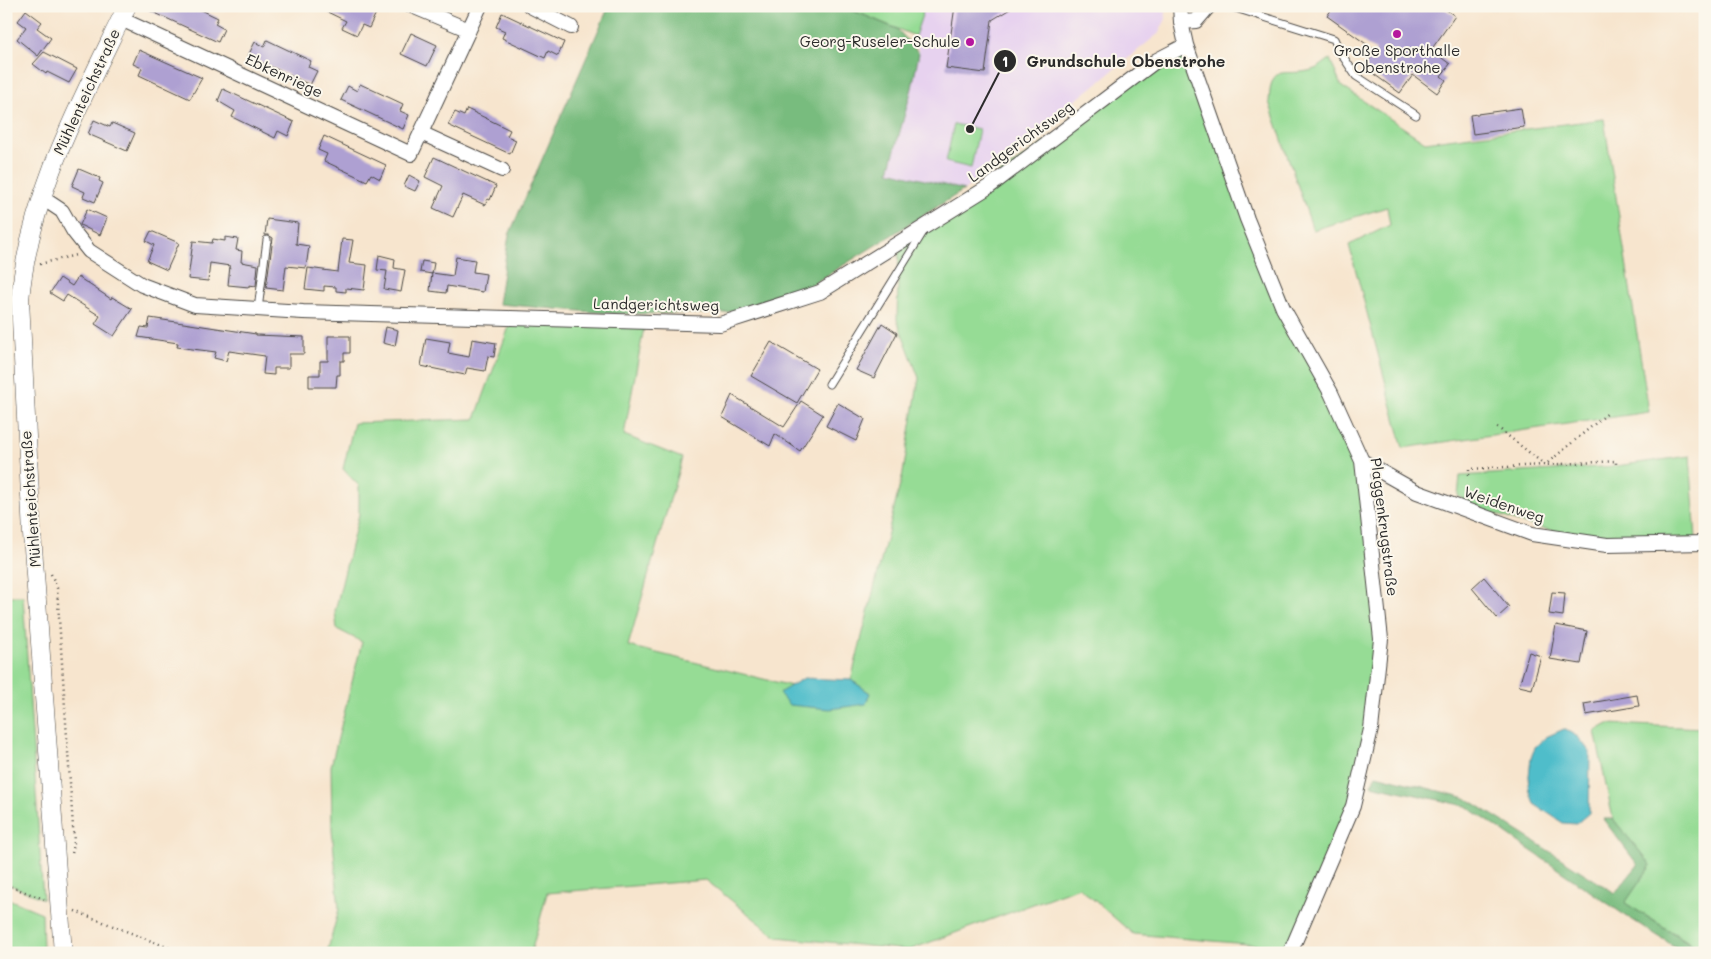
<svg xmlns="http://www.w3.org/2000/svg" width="1711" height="959" viewBox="0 0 1711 959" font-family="Mali,sans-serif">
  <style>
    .built { fill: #e7d2ef }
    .green { fill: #96dc95; stroke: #608460 }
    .forest { fill: #78bc7e; stroke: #527454 }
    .water { fill: #50bdca; stroke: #3e747a }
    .building { fill: #aea0d2 }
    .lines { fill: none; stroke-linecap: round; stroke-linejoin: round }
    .service-casing { stroke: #4a4743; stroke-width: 9 }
    .minor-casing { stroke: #4a4743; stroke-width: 16 }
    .tertiary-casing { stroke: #4a4743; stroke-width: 19 }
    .path { stroke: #4a4743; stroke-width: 2.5; stroke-dasharray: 1 4; stroke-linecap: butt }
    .service { stroke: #fff; stroke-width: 7 }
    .minor { stroke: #fff; stroke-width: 14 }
    .tertiary { stroke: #fff; stroke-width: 18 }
    .poi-dot { fill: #b5179e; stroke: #fbf7ec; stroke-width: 2 }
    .labels { text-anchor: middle; stroke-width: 4; stroke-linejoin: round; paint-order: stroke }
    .poi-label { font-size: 15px; fill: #2b2b2b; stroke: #fbf7ec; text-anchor: end }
    .street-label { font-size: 15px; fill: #2b2b2b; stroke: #fbf7ec }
    .leader { fill: none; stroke: #2b2b2b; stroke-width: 2 }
    .callout-dot { fill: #2b2b2b; stroke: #fbf7ec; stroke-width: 2 }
    .mark-label { font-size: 15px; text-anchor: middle; font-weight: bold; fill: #fff }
    .callout-label { font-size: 16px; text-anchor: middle; font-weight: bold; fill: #2b2b2b; stroke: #fbf7ec; stroke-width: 4; stroke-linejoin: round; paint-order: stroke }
  </style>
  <rect width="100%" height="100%" fill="#fbf7ec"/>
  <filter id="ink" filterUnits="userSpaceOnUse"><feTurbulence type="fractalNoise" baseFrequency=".02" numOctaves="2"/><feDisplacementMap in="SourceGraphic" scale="10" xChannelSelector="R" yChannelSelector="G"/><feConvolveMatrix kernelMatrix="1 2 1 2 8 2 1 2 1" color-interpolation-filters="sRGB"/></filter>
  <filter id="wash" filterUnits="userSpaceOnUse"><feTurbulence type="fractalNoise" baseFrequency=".0096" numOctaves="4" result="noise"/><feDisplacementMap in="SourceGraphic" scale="20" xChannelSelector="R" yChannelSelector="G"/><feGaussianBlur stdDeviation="1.12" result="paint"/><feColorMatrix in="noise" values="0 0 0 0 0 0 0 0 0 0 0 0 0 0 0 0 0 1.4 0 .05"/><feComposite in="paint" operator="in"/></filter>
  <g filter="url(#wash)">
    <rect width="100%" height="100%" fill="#f7e5ce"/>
    <path class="built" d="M 842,6 L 1165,6 L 1166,19 L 1158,34 L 964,190 L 889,171 L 912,88 L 919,54 L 915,36 Z"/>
    <path class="green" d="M 842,6 L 925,6 L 915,36 Z
      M 1186,45 L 1247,219 L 1362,461 L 1381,639 L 1363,769 L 1292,948 L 1133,934 L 1079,887 L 909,950 L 777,937 L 706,880 L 547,893 L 531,953 L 327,953 L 339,909 L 332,830 L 331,766 L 362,642 L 337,629 L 335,611 L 359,514 L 359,486 L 343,469 L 354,423 L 475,419 L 510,324 L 645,322 L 624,435 L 682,458 L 628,646 L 792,686 L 870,693 L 851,680 L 903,473 L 919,378 L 897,320 L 899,243 Z
      M 1330,59 L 1341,86 L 1425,142 L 1604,119 L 1649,412 L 1403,448 L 1349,245 L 1390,225 L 1387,207 L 1313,230 L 1269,102 C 1271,60 1284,78 1312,70 C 1319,68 1324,63 1330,59 Z
      M 954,124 L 979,129 L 971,168 L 946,162 Z
      M 1690,456 L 1696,539 C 1629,538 1571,541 1507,518 C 1488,512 1474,507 1458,496 L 1460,476 L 1616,466 Z
      M 6,596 L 23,596 L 43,899 L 6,883 Z
      M 1608,724 L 1705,728 L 1705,952 L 1625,903 L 1651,865 L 1613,819 L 1595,731 Z
      M 6,898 L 42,913 L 43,953 L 6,953 Z"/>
    <path class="forest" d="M 609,6 L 842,6 L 897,29 L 919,53 L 912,88 L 889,171 L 964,190 L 810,286 L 725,313 L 615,314 L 498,304 L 509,235 Z
      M 1376,775 L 1466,798 L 1615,893 L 1638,865 L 1603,819 L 1613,819 L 1651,865 L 1625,903 L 1705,953 L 1685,953 L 1623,914 L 1466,806 L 1371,785 Z"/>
    <path class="water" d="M 804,678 L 851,680 L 870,693 L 866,704 L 830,709 L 789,705 L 779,693 Z
      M 1564,729 L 1578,737 L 1590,752 L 1589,813 L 1576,824 L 1563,823 L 1534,804 L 1528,785 L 1531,758 L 1535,747 L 1546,737 Z"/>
    <g id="blocks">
      <path class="building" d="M 140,6 L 193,6 L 218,18 L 215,24 L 224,29 L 218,42 Z
        M 315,6 L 361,6 L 376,13 L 369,28 L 362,25 L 357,35 L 342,28 L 346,21 Z
        M 955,6 L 1015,6 L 992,20 L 985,73 L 946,68 Z
        M 1334,6 L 1441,6 L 1455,16 L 1431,50 L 1450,64 L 1441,76 L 1446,80 L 1437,93 L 1413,75 L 1400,93 L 1364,67 L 1376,51 L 1327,16 Z
        M 26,10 L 42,22 L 37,28 L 51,38 L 38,56 L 17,39 L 26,27 L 18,21 Z
        M 502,13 L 564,42 L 558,56 L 548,51 L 545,58 L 502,38 L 505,31 L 496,27 Z
        M 411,33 L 437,45 L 427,66 L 401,54 Z
        M 267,40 L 311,61 L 308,67 L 317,71 L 310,85 L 248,56 L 255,42 L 264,47 Z
        M 139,50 L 202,78 L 190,99 L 139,75 L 142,68 L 133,64 Z
        M 44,52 L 77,69 L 69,83 L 47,72 L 46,74 L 33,64 Z
        M 360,84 L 403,104 L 400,111 L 409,115 L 403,129 L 341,100 L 348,86 L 357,91 Z
        M 223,89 L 294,122 L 288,136 L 278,131 L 275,138 L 232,117 L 235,111 L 218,101 Z
        M 1521,108 L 1524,127 L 1473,134 L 1470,115 Z
        M 467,109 L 510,130 L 507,136 L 516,140 L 510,154 L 448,125 L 455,112 L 464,116 Z
        M 94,120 L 110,127 L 112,123 L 135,133 L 127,151 L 88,134 Z
        M 324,136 L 386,165 L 380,179 L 371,174 L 367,181 L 324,161 L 327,154 L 318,150 Z
        M 434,157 L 496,186 L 490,200 L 488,199 L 485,205 L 463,195 L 453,217 L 433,208 L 443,186 L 425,177 Z
        M 79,169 L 100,178 L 99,181 L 103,183 L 95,202 L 83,197 L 85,192 L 72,186 Z
        M 409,175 L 420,181 L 415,191 L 404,186 Z
        M 87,209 L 107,218 L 100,235 L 80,225 Z
        M 267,219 L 298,223 L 296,244 L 309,246 L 306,268 L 286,266 L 283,290 L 266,288 L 273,238 L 268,235 L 265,235 Z
        M 151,231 L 179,243 L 167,270 L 147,261 L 154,245 L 146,241 Z
        M 225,237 L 238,239 L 236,250 L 242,251 L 241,262 L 258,265 L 256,286 L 249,285 L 249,287 L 228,285 L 230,266 L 210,263 L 208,281 L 188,279 L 193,241 L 212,243 L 213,239 L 225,241 Z
        M 342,239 L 353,240 L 349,263 L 367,265 L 364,290 L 346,288 L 346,292 L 336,291 L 336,287 L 324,286 L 324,291 L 305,289 L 308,268 L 338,272 Z
        M 379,255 L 395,259 L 394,268 L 405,270 L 401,292 L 384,289 L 387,271 L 377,270 Z
        M 456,257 L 475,260 L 473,272 L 486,274 L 483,292 L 447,286 L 446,293 L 430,291 L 432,273 L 453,276 Z
        M 422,261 L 434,263 L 432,274 L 420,272 Z
        M 78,277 L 111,299 L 112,297 L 132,309 L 114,336 L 95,324 L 100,316 L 67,295 L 63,301 L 50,293 L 60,278 L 72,286 Z
        M 150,318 L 256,334 L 256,335 L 304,337 L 304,354 L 289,354 L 289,368 L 274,368 L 274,375 L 263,374 L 265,356 L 229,351 L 226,361 L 214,358 L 216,352 L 177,347 L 178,343 L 138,337 L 141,327 L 148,328 Z
        M 882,323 L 897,333 L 874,378 L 856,370 Z
        M 386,327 L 398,330 L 395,346 L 383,343 Z
        M 328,336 L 350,336 L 350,353 L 344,353 L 344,361 L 340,361 L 340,375 L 337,375 L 336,387 L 309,387 L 309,375 L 320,375 L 320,361 L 328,361 Z
        M 426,338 L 450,342 L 448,353 L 469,357 L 472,339 L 496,343 L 494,357 L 488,356 L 485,371 L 467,368 L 465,375 L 421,366 Z
        M 771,342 L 817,369 L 797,403 L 751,376 Z
        M 732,395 L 784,427 L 801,401 L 823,415 L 800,451 L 775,434 L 770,446 L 722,417 Z
        M 838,403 L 865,419 L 856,441 L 826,426 Z
        M 1484,577 L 1509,607 L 1497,618 L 1472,588 Z
        M 1552,592 L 1565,593 L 1563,616 L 1549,614 Z
        M 1556,625 L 1587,631 L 1581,664 L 1550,659 Z
        M 1529,652 L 1541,656 L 1532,689 L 1519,686 Z
        M 1637,695 L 1639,706 L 1586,715 L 1584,704 Z"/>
    </g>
  </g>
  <g filter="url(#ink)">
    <use href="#blocks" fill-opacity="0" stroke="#4a4743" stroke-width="1"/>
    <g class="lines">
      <defs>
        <path id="service" d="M 1229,6 L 1334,39 L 1340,52 L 1356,76 L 1416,115
          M 258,309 L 267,240
          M 829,384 L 925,229"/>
        <path id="minor" d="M 412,6 L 469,30
          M 530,6 L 571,27
          M 1180,6 L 1181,22 L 1186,45 L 1247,219 L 1283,308 L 1331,393 L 1362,461 L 1381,639 L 1371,729 L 1353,806 L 1290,953
          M 121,19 L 411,154 L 480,6
          M 1181,22 L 1196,21 L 1209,6
          M 421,133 L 502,170
          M 41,197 L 62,211 L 74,232 L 89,251 L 142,285 L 195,305 L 303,312 L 720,324 L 820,292 L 990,186 L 1157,60 L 1186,45
          M 1362,461 L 1417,492 L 1532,534 L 1607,545 L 1705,543"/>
        <path id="tertiary" d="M 63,953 L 32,534 L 20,300 C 29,195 82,100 127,6"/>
      </defs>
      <use href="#service" class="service-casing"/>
      <use href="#minor" class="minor-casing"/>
      <use href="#tertiary" class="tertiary-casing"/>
      <path class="path" d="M 40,264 L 76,255
        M 1497,427 L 1545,465 L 1608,413
        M 1469,475 L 1469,469 L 1616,461 L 1616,466
        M 51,574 L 57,588 L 74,842 L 72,854
        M 6,885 L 44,899
        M 75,911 L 182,953"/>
      <use href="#service" class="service"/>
      <use href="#minor" class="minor"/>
      <use href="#tertiary" class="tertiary"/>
    </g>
  </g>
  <g class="poi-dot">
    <circle cx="1397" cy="34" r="5"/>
    <circle cx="970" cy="42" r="5"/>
  </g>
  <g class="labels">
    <g class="poi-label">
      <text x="960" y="47">Georg-Ruseler-Schule</text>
      <text x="1397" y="56" text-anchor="middle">Große Sporthalle<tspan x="1397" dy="17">Obenstrohe</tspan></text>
    </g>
    <g class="street-label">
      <text transform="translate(284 76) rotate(25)" y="5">Ebkenriege</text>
      <text transform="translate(87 92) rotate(-65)" y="5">Mühlenteichstraße</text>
      <text transform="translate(1021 142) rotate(-36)" y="5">Landgerichtsweg</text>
      <text transform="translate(656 305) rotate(1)" y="5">Landgerichtsweg</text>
      <text transform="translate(31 499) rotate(-94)" y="5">Mühlenteichstraße</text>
      <text transform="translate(1504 505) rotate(19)" y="5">Weidenweg</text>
      <text transform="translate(1384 527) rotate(83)" y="5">Plaggenkrugstraße</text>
    </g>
  </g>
  <path class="leader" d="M970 129L1005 61"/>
  <g class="callout-dot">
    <circle cx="970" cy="129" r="5"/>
    <circle cx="1005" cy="61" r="12"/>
  </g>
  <g class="mark-label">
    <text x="1005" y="67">1</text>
  </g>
  <g class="callout-label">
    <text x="1126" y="67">Grundschule Obenstrohe</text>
  </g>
  <rect width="1711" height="959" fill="none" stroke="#fbf7ec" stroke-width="25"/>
</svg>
